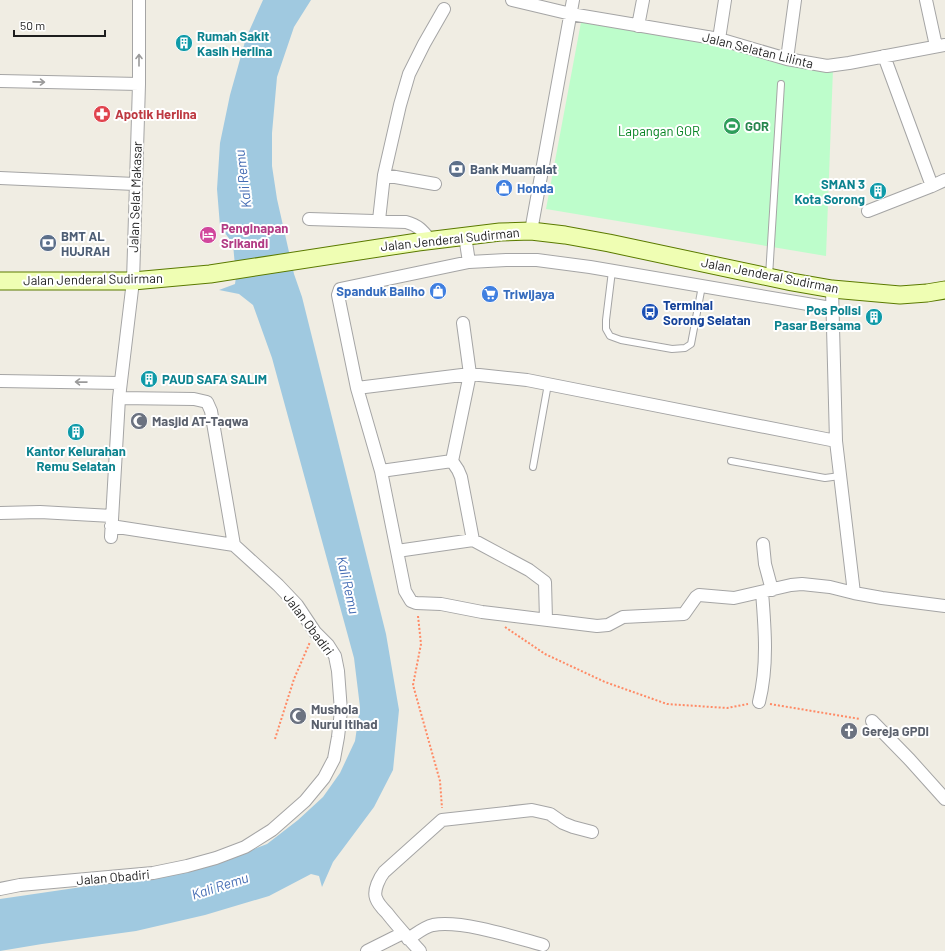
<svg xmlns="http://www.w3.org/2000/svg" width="945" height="951" viewBox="0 0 945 951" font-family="Barlow,sans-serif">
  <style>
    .park { fill: #bdfdcb }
    .water { fill: #a0c9e0 }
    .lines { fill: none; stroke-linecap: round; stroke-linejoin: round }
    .service-casing { stroke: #a5a5a5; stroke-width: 8 }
    .minor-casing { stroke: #a5a5a5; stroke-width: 14 }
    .secondary-casing { stroke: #5b7a00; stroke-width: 19 }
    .path { stroke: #ff8a65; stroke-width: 2; stroke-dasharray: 2 2; stroke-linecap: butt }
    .service { stroke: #fff; stroke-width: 6 }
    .minor { stroke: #fff; stroke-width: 12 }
    .secondary { stroke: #effeb3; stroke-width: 17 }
    .oneway { stroke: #9a9a9a }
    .labels { text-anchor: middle; stroke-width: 4; stroke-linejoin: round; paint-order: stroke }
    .culture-label { font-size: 13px; font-weight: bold; fill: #0d838f; stroke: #fff; text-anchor: start }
    .street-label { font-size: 13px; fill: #1e1e1e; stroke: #fff }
    .health-label { font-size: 13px; font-weight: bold; fill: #be3a42; stroke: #fff; text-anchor: start }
    .leisure-label { font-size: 13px; font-weight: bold; fill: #27864d; stroke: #fff; text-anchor: start }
    .park-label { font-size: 13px; fill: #048321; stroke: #fff }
    .service-label { font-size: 13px; font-weight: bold; fill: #4e5e75; stroke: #fff; text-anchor: start }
    .shop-label { font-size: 13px; font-weight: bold; fill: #366cbe; stroke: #fff; text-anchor: start }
    .hotel-label { font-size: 13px; font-weight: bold; fill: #b23c85; stroke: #fff; text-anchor: start }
    .transit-label { font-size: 13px; font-weight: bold; fill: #164399; stroke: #fff; text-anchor: start }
    .worship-label { font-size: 13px; font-weight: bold; fill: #5b616d; stroke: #fff; text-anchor: start }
    .water-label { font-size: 14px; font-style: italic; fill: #446cb4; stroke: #fff }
  </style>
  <rect width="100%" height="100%" fill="#f0ede3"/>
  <path class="park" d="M 582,17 L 833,69 L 826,256 L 546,209 Z"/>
  <path class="water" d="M 263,0 L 311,0 L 294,27 L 277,77 L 272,133 L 272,166 L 277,199 L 294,274 L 302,297 L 386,634 L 399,710 L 393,770 L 374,807 L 333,862 L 322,887 L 319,876 L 311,874 L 269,896 L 205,915 L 136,931 L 42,944 L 0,951 L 0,899 L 150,877 L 228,859 L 267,844 L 298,820 L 323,797 L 340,773 L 355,741 L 360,707 L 354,658 L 272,358 L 253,305 L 239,294 L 219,290 L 235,284 L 236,277 L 233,244 L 220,226 L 217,189 L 220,143 L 230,95 L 246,38 Z"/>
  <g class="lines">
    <defs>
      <path id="service" d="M 612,271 L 606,320 L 606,329 L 610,336 L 621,340 L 672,349 L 685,348 L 691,344 L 702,286
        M 769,276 L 781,84
        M 731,461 L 825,478 L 840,476
        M 533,467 L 548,384"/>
      <path id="minor" d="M 512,0 L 571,14 L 719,39 L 787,59 L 827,66 L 849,63 L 945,45
        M 926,0 L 936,46
        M 638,26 L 643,0
        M 719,39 L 725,0
        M 884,56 L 932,186 L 945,180
        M 787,59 L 795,0
        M 0,81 L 139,84
        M 384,175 L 435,184
        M 0,178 L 135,184
        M 868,211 L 932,186
        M 309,219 L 406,222 C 418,225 423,231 430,240
        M 379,220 L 384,175 L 400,105 L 409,74 L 424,44 L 444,9
        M 531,231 L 573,0
        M 465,236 L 469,262
        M 832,289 L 836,441 L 854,593
        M 831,308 L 590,267 L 537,260 L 506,260 L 469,262 L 340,289 L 338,295 L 357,388 L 381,471 L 405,591 L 411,601 L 416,603 L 441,604 L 482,612 L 597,626 L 608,625 L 623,617 L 684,614 L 696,597 L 699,595 L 734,598 L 791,585 L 802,584 L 830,587 L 854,593 L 882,598 L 945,606
        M 0,381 L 120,383
        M 357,388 L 470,374 L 527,380 L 836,441
        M 119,398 L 194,399 L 207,402 L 211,411 L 234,545
        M 452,461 L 470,374 L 463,323
        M 381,471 L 452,461 L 458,470 L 461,477 L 473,540
        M 0,513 L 40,512 L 112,516
        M 111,537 L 119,398 L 133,281 L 139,84 L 139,0
        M 763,544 L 765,564 L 772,590
        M 397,551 L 473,540 L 529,570 L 545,582 L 546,620
        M 759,702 C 768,666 765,629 762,592
        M 872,721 L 910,760 L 945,799
        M 0,889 L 20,885 L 153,873 L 187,866 L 216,858 L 245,847 L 272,830 L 305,801 L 324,778 L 334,759 L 338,737 L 341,711 L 338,671 L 335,656 L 328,645 L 315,632 L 297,605 L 278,585 L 234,545 L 111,526
        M 408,939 C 416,934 424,927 433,925 C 462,920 514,937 543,945
        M 367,951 L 403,933
        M 420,951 C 409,939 397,926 387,913 C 383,909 378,904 376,898 C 373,890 380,877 384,872 L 442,820 L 532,810 L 550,814 L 563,823 L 573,827 L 592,832"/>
      <path id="secondary" d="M 0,281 L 133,281 L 210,274 L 418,242 L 500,232 L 531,231 L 565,235 L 609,243 L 792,282 L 832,289 L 900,295 L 927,293 L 945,290"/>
    </defs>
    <use href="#service" class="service-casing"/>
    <use href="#minor" class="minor-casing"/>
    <use href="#secondary" class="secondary-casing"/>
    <path class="path" d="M 418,616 L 421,644 L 413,685 L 440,781 L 442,808
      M 505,627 L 545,654 L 605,682 L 667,704 L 727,708 L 748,704
      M 770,704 L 860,719
      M 275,739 L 294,679 L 310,642"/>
    <use href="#service" class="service"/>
    <use href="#minor" class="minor"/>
    <use href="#secondary" class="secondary"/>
  </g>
  <defs><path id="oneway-shaft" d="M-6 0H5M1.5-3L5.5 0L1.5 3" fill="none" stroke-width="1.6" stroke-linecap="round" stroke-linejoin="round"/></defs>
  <g class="oneway">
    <use href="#oneway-shaft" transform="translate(139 60) rotate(-90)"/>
    <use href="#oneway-shaft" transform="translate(39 82) rotate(1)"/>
    <use href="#oneway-shaft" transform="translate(81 382) rotate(-179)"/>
  </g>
  <defs>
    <symbol id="building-disc" viewBox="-11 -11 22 22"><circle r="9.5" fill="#0f9aa8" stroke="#fff"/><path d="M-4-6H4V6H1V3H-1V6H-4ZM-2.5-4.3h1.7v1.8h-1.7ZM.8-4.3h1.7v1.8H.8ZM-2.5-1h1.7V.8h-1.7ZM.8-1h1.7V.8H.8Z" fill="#fff"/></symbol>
    <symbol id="pharmacy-disc" viewBox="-11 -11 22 22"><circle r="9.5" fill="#e0444e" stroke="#fff"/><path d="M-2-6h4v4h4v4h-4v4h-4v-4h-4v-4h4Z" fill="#fff"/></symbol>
    <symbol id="stadium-disc" viewBox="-11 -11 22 22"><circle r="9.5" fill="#2e9e5b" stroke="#fff"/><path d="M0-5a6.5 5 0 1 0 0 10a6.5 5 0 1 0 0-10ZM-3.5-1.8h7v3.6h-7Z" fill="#fff"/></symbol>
    <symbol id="bank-disc" viewBox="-11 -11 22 22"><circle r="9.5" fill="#5c6f8a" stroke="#fff"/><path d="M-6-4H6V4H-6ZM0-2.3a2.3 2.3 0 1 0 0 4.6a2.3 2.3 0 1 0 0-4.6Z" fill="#fff"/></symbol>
    <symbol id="shop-disc" viewBox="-11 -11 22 22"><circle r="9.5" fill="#3f7fe0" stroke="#fff"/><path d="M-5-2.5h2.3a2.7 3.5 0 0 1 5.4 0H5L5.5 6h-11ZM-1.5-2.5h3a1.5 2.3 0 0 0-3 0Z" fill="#fff"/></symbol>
    <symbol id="hotel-disc" viewBox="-11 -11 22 22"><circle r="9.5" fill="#d1479c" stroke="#fff"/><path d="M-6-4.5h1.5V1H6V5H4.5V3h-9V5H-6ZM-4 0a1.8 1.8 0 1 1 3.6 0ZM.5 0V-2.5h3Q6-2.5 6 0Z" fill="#fff"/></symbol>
    <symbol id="supermarket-disc" viewBox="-11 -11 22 22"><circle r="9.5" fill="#3f7fe0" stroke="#fff"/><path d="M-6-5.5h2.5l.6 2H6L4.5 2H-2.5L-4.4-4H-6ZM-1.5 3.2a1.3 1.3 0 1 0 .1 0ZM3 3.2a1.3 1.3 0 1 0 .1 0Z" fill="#fff"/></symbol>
    <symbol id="bus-disc" viewBox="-11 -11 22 22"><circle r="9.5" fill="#1a4fb4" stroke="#fff"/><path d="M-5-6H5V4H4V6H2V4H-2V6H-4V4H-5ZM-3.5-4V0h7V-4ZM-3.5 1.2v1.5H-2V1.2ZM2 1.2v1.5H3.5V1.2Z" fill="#fff"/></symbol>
    <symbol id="mosque-disc" viewBox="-11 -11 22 22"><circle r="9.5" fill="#6b7280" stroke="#fff"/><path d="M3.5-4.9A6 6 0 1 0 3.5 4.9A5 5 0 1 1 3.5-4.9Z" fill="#fff"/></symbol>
    <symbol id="church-disc" viewBox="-11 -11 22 22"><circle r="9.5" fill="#6b7280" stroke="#fff"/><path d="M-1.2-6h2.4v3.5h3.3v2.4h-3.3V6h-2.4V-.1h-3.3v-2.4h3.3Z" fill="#fff"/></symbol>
  </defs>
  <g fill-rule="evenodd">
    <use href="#building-disc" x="174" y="33" width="20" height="20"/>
    <use href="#pharmacy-disc" x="92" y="104" width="20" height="20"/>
    <use href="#stadium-disc" x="722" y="116" width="20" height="20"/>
    <use href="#bank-disc" x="447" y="159" width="20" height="20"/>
    <use href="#shop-disc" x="494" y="178" width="20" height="20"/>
    <use href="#building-disc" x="868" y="181" width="20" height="20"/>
    <use href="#hotel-disc" x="198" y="225" width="20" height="20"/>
    <use href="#bank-disc" x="38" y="233" width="20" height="20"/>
    <use href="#shop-disc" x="428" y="281" width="20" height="20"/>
    <use href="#supermarket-disc" x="480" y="284" width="20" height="20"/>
    <use href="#bus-disc" x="640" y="302" width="20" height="20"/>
    <use href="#building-disc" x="864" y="307" width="20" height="20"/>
    <use href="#building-disc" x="139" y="369" width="20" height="20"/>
    <use href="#mosque-disc" x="129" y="411" width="20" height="20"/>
    <use href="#building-disc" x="66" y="422" width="20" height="20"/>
    <use href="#mosque-disc" x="288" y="706" width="20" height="20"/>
    <use href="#church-disc" x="839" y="721" width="20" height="20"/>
  </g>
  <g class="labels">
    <g class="culture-label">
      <text x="197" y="41">Rumah Sakit<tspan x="197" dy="15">Kasih Herlina</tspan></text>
      <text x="865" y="189" text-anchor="end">SMAN 3<tspan x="865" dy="15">Kota Sorong</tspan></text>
      <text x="861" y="315" text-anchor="end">Pos Polisi<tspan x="861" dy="15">Pasar Bersama</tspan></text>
      <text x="162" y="384">PAUD SAFA SALIM</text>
      <text x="76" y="456" text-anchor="middle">Kantor Kelurahan<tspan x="76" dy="15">Remu Selatan</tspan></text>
    </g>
    <g class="street-label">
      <text transform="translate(758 50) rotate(14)" y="5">Jalan Selatan Lilinta</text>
      <text transform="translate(135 197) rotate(-88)" y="5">Jalan Selat Makasar</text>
      <text transform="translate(450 239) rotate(-6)" y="5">Jalan Jenderal Sudirman</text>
      <text transform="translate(770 275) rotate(11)" y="5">Jalan Jenderal Sudirman</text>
      <text transform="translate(93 279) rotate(-1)" y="5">Jalan Jenderal Sudirman</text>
      <text transform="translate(309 624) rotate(53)" y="5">Jalan Obadiri</text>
      <text transform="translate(113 877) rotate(-5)" y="5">Jalan Obadiri</text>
    </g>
    <g class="health-label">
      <text x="115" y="119">Apotik Herlina</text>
    </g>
    <g class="leisure-label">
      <text x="745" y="131">GOR</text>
    </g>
    <g class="park-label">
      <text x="659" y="136">Lapangan GOR</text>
    </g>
    <g class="service-label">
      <text x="470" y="174">Bank Muamalat</text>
      <text x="61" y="241">BMT AL<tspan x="61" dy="15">HUJRAH</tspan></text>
    </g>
    <g class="shop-label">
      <text x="517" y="193">Honda</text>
      <text x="425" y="296" text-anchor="end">Spanduk Baliho</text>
      <text x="503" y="299">Triwijaya</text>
    </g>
    <g class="hotel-label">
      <text x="221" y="233">Penginapan<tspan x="221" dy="15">Srikandi</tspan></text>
    </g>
    <g class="transit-label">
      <text x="663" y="310">Terminal<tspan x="663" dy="15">Sorong Selatan</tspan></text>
    </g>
    <g class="worship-label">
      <text x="152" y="426">Masjid AT-Taqwa</text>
      <text x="311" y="714">Mushola<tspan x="311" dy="15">Nurul Itihad</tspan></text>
      <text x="862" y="736">Gereja GPDI</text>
    </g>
    <g class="water-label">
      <text transform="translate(243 179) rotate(-97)" y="5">Kali Remu</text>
      <text transform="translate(348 585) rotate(77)" y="5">Kali Remu</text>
      <text transform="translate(220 886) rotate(-18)" y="5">Kali Remu</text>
    </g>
  </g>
  <path d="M14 30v6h91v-6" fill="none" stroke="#1e1e1e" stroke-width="2"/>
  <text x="20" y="30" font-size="12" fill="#1e1e1e" stroke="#ffffff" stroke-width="3" paint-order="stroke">50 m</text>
</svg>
